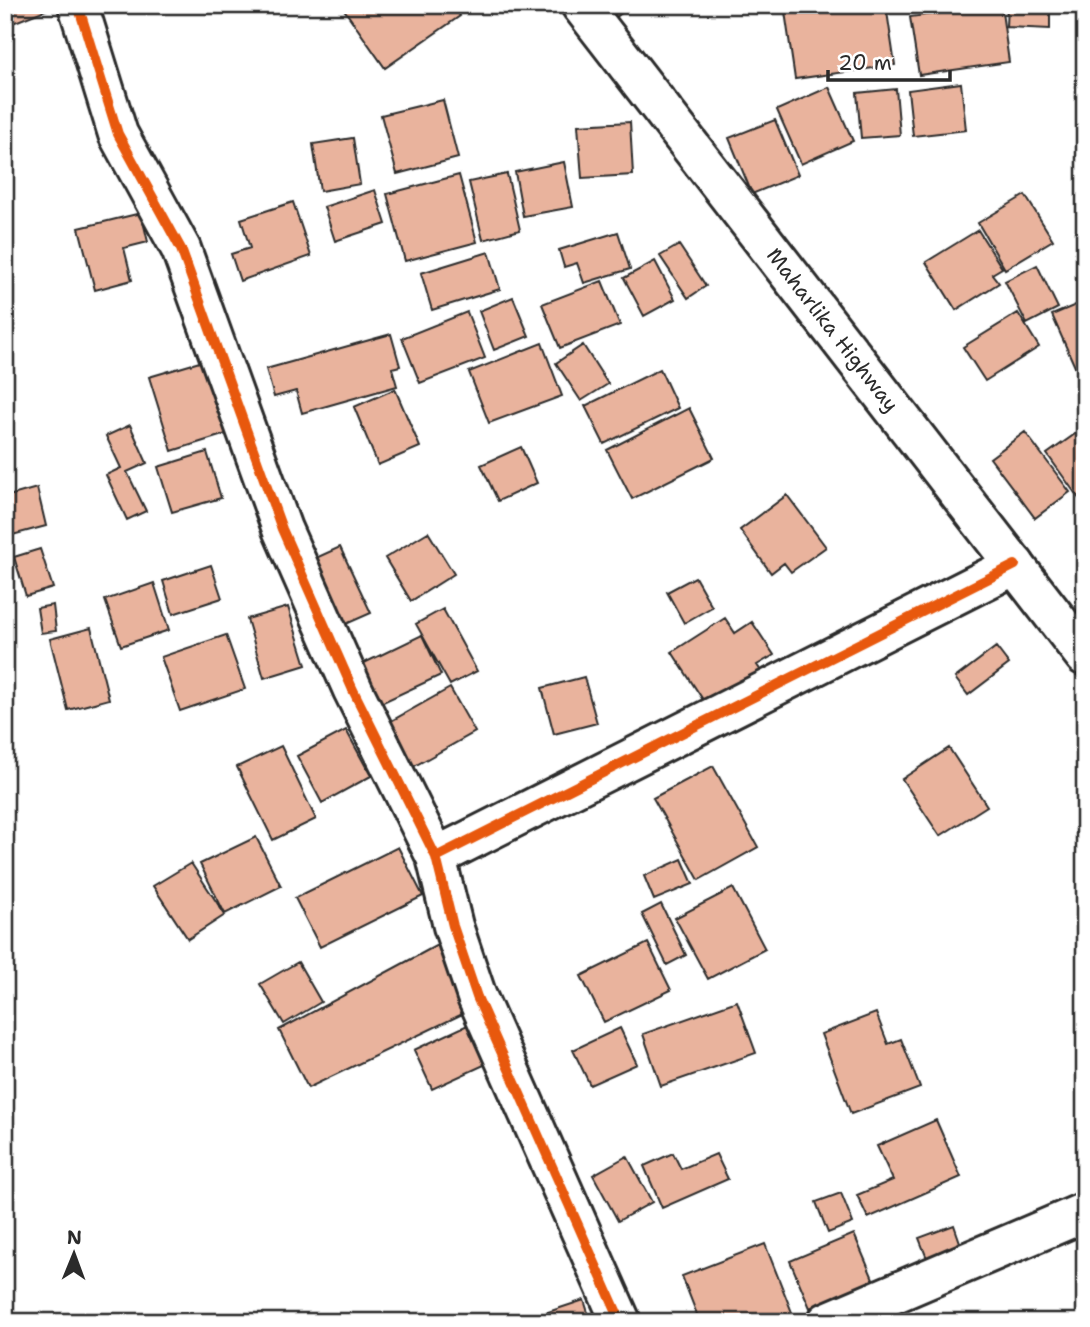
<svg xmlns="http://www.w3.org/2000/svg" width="1090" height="1327" viewBox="0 0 1090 1327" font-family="'Shantell Sans',sans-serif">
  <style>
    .building { fill: #e9b39d; stroke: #2b2b2b; stroke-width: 2 }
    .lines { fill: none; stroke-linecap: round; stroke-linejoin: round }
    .street-casing { stroke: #2b2b2b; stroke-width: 44 }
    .highway-casing { stroke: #2b2b2b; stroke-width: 44 }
    .street { stroke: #fff; stroke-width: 38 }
    .highway { stroke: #fff; stroke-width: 38 }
    .cycleway-casing { stroke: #fff; stroke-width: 15 }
    .cycleway { stroke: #e8590c; stroke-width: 10 }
    .labels { text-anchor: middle; stroke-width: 7; stroke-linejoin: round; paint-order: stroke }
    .street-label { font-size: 21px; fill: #2b2b2b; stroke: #fff }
  </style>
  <rect width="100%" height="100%" fill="#fff"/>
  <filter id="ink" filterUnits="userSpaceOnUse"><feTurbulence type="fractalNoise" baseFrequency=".0143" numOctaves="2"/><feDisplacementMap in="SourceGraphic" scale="14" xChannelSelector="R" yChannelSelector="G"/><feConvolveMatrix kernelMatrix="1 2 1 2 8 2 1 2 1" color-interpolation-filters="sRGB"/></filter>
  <g filter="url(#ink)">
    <path class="building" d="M 5,5 L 46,5 L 48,9 L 5,26 Z
      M 341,5 L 452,5 L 460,16 L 385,68 Z
      M 603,5 L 631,5 L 614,19 Z
      M 784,5 L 886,5 L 895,65 L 795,79 Z
      M 1001,5 L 1009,62 L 919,75 L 910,17 Z
      M 1007,5 L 1050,5 L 1050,29 L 1006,27 Z
      M 961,83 L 966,130 L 913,136 L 908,90 Z
      M 829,87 L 853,141 L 801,164 L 777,110 Z
      M 896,89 L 900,135 L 861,138 L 857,93 Z
      M 443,100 L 458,158 L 397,174 L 381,115 Z
      M 5,108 L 12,152 L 5,153 Z
      M 775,120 L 798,175 L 752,194 L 729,138 Z
      M 630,122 L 633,175 L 582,178 L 578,125 Z
      M 353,138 L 360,184 L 320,191 L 313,144 Z
      M 564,162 L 573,207 L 523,216 L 515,172 Z
      M 507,174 L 520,230 L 483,240 L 469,182 Z
      M 459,175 L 477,242 L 405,261 L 387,194 Z
      M 375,190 L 386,224 L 335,241 L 324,207 Z
      M 1025,195 L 1053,240 L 1005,269 L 978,223 Z
      M 293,202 L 311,256 L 240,281 L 231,254 L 250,248 L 241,219 Z
      M 141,213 L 148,242 L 124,248 L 132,280 L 95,290 L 79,228 Z
      M 978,230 L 1002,268 L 992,274 L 999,283 L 956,310 L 926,262 Z
      M 618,232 L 630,269 L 584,283 L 577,263 L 564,267 L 559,250 Z
      M 679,245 L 706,286 L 688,298 L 660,256 Z
      M 489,252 L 500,289 L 432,310 L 421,273 Z
      M 655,261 L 675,299 L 644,316 L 624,278 Z
      M 1037,265 L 1058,308 L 1027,324 L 1005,281 Z
      M 602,281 L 620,325 L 560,348 L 542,304 Z
      M 513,297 L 529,336 L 494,350 L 479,311 Z
      M 1085,301 L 1085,374 L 1079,376 L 1052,315 Z
      M 467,312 L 485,358 L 420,383 L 402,338 Z
      M 1018,313 L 1039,347 L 985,381 L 963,347 Z
      M 391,334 L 400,366 L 392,368 L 397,386 L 302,413 L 296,391 L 274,397 L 266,369 Z
      M 542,343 L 562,396 L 489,423 L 469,372 Z
      M 583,345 L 608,384 L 581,401 L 556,363 Z
      M 203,361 L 226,434 L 172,451 L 149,377 Z
      M 660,369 L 678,408 L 604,444 L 585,406 Z
      M 395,389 L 420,447 L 378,465 L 354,407 Z
      M 689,408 L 714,458 L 632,499 L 607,450 Z
      M 130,425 L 147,463 L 127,472 L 146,511 L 127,520 L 106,475 L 121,468 L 106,436 Z
      M 1085,427 L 1085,507 L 1047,454 Z
      M 1025,432 L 1070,492 L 1035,518 L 990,458 Z
      M 521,447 L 537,483 L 498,501 L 481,465 Z
      M 207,452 L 221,498 L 172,512 L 158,467 Z
      M 37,488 L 46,526 L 5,537 L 5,497 Z
      M 787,495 L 826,547 L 791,572 L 784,563 L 771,573 L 740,530 Z
      M 428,532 L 454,574 L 411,601 L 385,558 Z
      M 340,547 L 371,613 L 337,628 L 307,562 Z
      M 40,549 L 53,588 L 26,596 L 14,557 Z
      M 211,565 L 222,598 L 173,614 L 163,581 Z
      M 695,577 L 712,607 L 684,623 L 667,592 Z
      M 154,583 L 169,630 L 121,646 L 105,600 Z
      M 53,605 L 56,631 L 41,633 L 37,608 Z
      M 288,607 L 306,665 L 264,678 L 247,619 Z
      M 443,609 L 477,671 L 450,685 L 416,624 Z
      M 725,618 L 735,633 L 752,622 L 774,655 L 757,665 L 765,677 L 711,712 L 672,652 Z
      M 91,628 L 109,699 L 68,710 L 50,639 Z
      M 226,635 L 245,689 L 180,711 L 161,657 Z
      M 422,635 L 441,675 L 379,704 L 360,665 Z
      M 996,647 L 1009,664 L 968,695 L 955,678 Z
      M 584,677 L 597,723 L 554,734 L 542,688 Z
      M 450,688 L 475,732 L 411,768 L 386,724 Z
      M 346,730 L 371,776 L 322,803 L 297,756 Z
      M 281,746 L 316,819 L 273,840 L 237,767 Z
      M 949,748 L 987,806 L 940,836 L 902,779 Z
      M 713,766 L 758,847 L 699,880 L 653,798 Z
      M 256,837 L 281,886 L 225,914 L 200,864 Z
      M 398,847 L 423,896 L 320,947 L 295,898 Z
      M 682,859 L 693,884 L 654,900 L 644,876 Z
      M 191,863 L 225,915 L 188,939 L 153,886 Z
      M 733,888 L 765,949 L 708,979 L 675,918 Z
      M 661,904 L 686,955 L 667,965 L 642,914 Z
      M 443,942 L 473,1009 L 308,1088 L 279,1030 Z
      M 648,943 L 671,990 L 604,1022 L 581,976 Z
      M 298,962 L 321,1002 L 284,1024 L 260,984 Z
      M 737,1001 L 756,1053 L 661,1086 L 643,1034 Z
      M 876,1013 L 888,1044 L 901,1039 L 920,1088 L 851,1114 L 821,1034 Z
      M 476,1021 L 495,1060 L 432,1089 L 414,1050 Z
      M 620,1028 L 637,1064 L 590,1085 L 573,1050 Z
      M 936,1120 L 961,1177 L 868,1218 L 857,1195 L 893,1180 L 877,1146 Z
      M 673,1153 L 681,1169 L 716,1154 L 728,1179 L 662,1208 L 644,1166 Z
      M 627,1156 L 652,1202 L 618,1221 L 593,1175 Z
      M 841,1193 L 853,1223 L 828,1233 L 816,1202 Z
      M 954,1225 L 964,1254 L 930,1266 L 919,1238 Z
      M 854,1234 L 874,1281 L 810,1308 L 790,1261 Z
      M 765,1244 L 793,1315 L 776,1322 L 700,1322 L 682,1276 Z
      M 584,1300 L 591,1322 L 518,1322 Z"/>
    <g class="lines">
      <defs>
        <path id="street" d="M 78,5 L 118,134 L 181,249 L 282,529 L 353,690 L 436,857 L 453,926 L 477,997 L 621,1322
          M 436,857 L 1015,565
          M 827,1322 L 1085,1212"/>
        <g id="highway">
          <path id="s1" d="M 581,5 L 1085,656"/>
        </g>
      </defs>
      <use href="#street" class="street-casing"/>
      <use href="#highway" class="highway-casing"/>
      <use href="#street" class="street"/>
      <use href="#highway" class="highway"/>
      <defs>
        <path id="cycleway" d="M 78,5 L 118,134 L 181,249 L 282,529 L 353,690 L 436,857 L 453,926 L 477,997 L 621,1322
          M 436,857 L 1015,565"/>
      </defs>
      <use href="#cycleway" class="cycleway-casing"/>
      <use href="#cycleway" class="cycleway"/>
    </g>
  </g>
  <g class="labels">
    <g class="street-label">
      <text dy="7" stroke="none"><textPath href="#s1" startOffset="411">Maharlika Highway</textPath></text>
    </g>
  </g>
  <rect width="1090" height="1327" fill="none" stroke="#fff" stroke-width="28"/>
  <rect x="14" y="14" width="1062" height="1299" fill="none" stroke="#2b2b2b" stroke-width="2.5" filter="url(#ink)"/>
  <g transform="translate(74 1254) rotate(1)" stroke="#ffffff" stroke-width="5" paint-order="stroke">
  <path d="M0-5L12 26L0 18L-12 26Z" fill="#2b2b2b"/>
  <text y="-10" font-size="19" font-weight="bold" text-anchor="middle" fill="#2b2b2b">N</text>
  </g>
  <path d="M828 70v10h122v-10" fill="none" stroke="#2b2b2b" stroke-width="3.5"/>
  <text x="838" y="70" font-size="21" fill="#2b2b2b" stroke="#ffffff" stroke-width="5" paint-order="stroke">20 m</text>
</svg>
